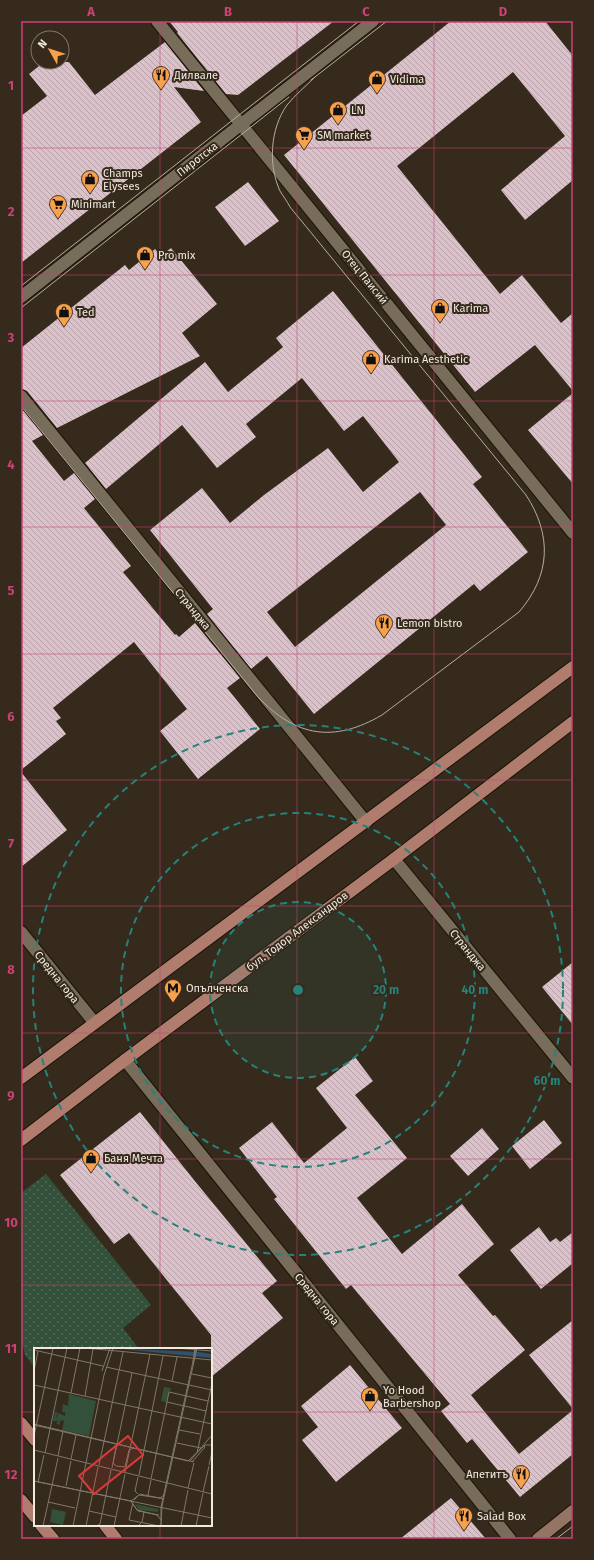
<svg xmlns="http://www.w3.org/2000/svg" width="594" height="1560" viewBox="0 0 594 1560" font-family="'Fira Sans',sans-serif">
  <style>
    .grass { fill: url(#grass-dots) }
    .building { fill: url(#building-back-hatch); fill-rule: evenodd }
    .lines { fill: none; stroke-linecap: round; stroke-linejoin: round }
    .street-casing { stroke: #1c1305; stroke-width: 14 }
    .secondary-casing { stroke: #1c1305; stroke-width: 14 }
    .primary-casing { stroke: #1c1305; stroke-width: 14 }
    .street { stroke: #786c5a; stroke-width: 12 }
    .secondary { stroke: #947464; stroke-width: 12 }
    .primary { stroke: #b07c6e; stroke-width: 12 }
    .tram { stroke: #b6ada2; stroke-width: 1 }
    .grid { fill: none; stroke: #cc4276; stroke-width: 1; stroke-opacity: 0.55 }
    .ring { fill: none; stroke: #26827a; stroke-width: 2; stroke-dasharray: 7 5 }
    .labels { text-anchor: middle; stroke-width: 4; stroke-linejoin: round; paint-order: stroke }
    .poi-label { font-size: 11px; fill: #f2eae1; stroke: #352a1b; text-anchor: start }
    .street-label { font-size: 11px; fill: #f2eae1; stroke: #352a1b }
    .inset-road { fill: none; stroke: #81776a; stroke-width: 1 }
    .view { fill: #d93b3a; fill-opacity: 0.15; stroke: #d93b3a; stroke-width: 2 }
    .inset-edge { fill: none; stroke: #f2eae1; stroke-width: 2 }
    .centre { fill: #26827a; stroke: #352a1b; stroke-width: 2 }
    .ring-label { font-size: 12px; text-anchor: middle; font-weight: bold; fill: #26827a; stroke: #352a1b; stroke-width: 4; stroke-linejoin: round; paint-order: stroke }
    .neatline { fill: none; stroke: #cc4276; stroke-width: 1.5 }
    .grid-label { font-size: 13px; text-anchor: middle; font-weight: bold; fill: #cc4276 }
  </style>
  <defs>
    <pattern id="grass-dots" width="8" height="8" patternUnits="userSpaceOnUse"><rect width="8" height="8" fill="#33513a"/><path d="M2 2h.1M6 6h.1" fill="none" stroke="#516a56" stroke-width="1.8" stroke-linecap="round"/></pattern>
    <pattern id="building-back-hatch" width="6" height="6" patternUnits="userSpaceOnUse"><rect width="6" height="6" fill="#dac1ca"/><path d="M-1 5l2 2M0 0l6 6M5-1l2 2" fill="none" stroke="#b6a2a8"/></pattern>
  </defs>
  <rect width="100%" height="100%" fill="#352a1b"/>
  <path class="grass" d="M 46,1174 L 151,1305 L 123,1328 L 139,1349 L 35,1349 L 35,1368 L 25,1355 L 21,1336 L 21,1193 Z"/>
  <path class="building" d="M 169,21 L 334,21 L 238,95 L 226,94 L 177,33 L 178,32 Z
    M 451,21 L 545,21 L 573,56 L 573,180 L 525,220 L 501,190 L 565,136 L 513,72 L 397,166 L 500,294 L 522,275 L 561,323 L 573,313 L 573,391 L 535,345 L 475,392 L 284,155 Z
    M 165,42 L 204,91 L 174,87 L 201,122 L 21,263 L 21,116 L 47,96 L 29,74 L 44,62 L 69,62 L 95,95 Z
    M 248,182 L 279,221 L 245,246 L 215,207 Z
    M 171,248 L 217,304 L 182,333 L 200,356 L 57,428 L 27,391 L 21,389 L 21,348 L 125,265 L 129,270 L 155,249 L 161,256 Z
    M 333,291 L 482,477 L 473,484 L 528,552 L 480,591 L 474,584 L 314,714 L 267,656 L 251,669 L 207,614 L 213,609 L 150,530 L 202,488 L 230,523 L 264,495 L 328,448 L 363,492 L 399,462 L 363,416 L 344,431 L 302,378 L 246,424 L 256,437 L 217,468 L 182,425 L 106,489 L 85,463 L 205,362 L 228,392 L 283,347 L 276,338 ZM 420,492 L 446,525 L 295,647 L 267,612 Z
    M 573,393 L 573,484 L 528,430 Z
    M 21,408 L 43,435 L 32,441 L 64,481 L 74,473 L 95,499 L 84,508 L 131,566 L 123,572 L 175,635 L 176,634 L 179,637 L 195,623 L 240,678 L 227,688 L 260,729 L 198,779 L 160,731 L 187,709 L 134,642 L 53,708 L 61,718 L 56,721 L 66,734 L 21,770 Z
    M 21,772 L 67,830 L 21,867 Z
    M 573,962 L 573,1025 L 542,987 Z
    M 355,1057 L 373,1081 L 355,1095 L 407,1158 L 357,1198 L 402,1254 L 462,1204 L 494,1244 L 458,1275 L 493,1316 L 495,1315 L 525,1350 L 471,1395 L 519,1454 L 573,1410 L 573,1454 L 520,1497 L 472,1439 L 467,1443 L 441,1411 L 450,1404 L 351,1285 L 346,1289 L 274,1199 L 277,1197 L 239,1148 L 272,1122 L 304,1163 L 347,1128 L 316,1088 Z
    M 140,1112 L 194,1180 L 277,1281 L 262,1293 L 283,1318 L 211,1377 L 211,1335 L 129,1233 L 114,1244 L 60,1175 Z
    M 544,1120 L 562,1143 L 530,1169 L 512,1146 Z
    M 482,1128 L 499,1149 L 468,1176 L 450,1156 Z
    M 539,1227 L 550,1242 L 556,1238 L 560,1242 L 573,1232 L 573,1263 L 541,1289 L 510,1250 Z
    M 573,1320 L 573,1409 L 529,1355 Z
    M 350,1365 L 402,1428 L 336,1482 L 302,1440 L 318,1427 L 301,1406 Z
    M 451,1498 L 486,1539 L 400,1539 Z"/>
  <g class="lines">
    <defs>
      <path id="street" d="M 157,21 L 573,533
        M 21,297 L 373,21
        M 21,396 L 366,822
        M 394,859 L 573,1078
        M 21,932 L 94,1022
        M 125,1060 L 510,1539"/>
      <path id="secondary" d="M 538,1539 L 573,1511"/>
      <path id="primary" d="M 21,1078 L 573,667
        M 21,1140 L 125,1060 L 394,859 L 573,722
        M 21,1423 L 35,1440
        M 21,1500 L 35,1517
        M 41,1525 L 53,1539
        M 105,1525 L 116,1539"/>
    </defs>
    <use href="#street" class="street-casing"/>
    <use href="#secondary" class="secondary-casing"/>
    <use href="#primary" class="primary-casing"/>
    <use href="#street" class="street"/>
    <use href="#secondary" class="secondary"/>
    <use href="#primary" class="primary"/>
    <path class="tram" d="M 311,80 L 387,21
      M 21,286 L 359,21
      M 21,308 L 289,97
      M 21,406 L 258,697 C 296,737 334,743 382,715 L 519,612 C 551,575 552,535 526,495 L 290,207 C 287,201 283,196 280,191 C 268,165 270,129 287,105 C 295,95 306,86 315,77
      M 556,1539 L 573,1526"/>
  </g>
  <path class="grid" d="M 160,21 L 160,1349M 297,21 L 297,1539M 434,21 L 434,1539M 21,148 L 573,148M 21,275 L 573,275M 21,401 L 573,401M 21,527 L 573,527M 21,654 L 573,654M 21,780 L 573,780M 21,906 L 573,906M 21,1033 L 573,1033M 21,1159 L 573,1159M 21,1285 L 573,1285M 21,1412 L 35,1412M 211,1412 L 573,1412M 160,1525 L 160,1539"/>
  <circle cx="298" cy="990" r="88" fill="#26827a" fill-opacity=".12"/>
  <g class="ring">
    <circle cx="298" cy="990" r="88"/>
    <circle cx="298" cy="990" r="177"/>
    <circle cx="298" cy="990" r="265"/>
  </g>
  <defs>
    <symbol id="restaurant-pin" viewBox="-11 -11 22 30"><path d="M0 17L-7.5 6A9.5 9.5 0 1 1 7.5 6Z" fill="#f8a04b" stroke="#352a1b"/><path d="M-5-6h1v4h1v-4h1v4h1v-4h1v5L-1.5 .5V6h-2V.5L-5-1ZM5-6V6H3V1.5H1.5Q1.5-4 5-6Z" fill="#111"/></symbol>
    <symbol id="shop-pin" viewBox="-11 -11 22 30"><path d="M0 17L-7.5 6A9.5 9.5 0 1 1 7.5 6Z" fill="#f8a04b" stroke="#352a1b"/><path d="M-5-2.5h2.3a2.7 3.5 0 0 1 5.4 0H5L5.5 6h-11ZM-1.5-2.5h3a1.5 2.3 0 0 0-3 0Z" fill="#111"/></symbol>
    <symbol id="supermarket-pin" viewBox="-11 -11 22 30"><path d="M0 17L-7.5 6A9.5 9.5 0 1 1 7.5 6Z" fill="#f8a04b" stroke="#352a1b"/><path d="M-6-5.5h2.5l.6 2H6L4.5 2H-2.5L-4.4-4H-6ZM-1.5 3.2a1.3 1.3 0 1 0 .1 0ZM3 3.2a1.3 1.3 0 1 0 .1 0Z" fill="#111"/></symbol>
    <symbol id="metro-pin" viewBox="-11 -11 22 30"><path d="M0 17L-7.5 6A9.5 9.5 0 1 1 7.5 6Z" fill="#f8a04b" stroke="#352a1b"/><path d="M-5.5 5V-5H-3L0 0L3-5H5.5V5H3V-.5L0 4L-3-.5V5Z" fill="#111"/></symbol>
  </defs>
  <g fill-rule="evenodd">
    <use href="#restaurant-pin" x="151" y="65" width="20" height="27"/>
    <use href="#shop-pin" x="367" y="69" width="20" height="27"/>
    <use href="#shop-pin" x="328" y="100" width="20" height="27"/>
    <use href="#supermarket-pin" x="294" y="125" width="20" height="27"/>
    <use href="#shop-pin" x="80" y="169" width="20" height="27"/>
    <use href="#supermarket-pin" x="48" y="194" width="20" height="27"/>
    <use href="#shop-pin" x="135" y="245" width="20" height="27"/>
    <use href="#shop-pin" x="430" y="298" width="20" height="27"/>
    <use href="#shop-pin" x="54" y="302" width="20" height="27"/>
    <use href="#shop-pin" x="361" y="349" width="20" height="27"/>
    <use href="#restaurant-pin" x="374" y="613" width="20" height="27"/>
    <use href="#metro-pin" x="163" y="978" width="20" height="27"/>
    <use href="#shop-pin" x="81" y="1148" width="20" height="27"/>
    <use href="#shop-pin" x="360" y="1386" width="20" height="27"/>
    <use href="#restaurant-pin" x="511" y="1464" width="20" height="27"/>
    <use href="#restaurant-pin" x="454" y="1506" width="20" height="27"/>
  </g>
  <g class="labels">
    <g class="poi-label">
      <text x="174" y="79">Дилвале</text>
      <text x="390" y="83">Vidima</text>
      <text x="351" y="114">LN</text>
      <text x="317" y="139">SM market</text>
      <text x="103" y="177">Champs<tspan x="103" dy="13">Elysees</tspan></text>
      <text x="71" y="208">Minimart</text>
      <text x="158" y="259">Pro mix</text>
      <text x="453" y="312">Karima</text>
      <text x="77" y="316">Ted</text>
      <text x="384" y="363">Karima Aesthetic</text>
      <text x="397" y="627">Lemon bistro</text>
      <text x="186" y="992">Опълченска</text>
      <text x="104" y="1162">Баня Мечта</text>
      <text x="383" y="1394">Yo Hood<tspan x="383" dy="13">Barbershop</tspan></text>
      <text x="508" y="1478" text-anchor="end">Апетитъ</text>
      <text x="477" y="1520">Salad Box</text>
    </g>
    <g class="street-label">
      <text transform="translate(197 159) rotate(-38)" y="4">Пиротска</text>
      <text transform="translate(365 277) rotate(51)" y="4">Отец Паисий</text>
      <text transform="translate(193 609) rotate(51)" y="4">Странджа</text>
      <text transform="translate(297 931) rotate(-37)" y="4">бул. Тодор Александров</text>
      <text transform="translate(468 950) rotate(51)" y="4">Странджа</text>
      <text transform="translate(57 977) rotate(51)" y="4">Средна гора</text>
      <text transform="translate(317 1299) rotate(51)" y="4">Средна гора</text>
    </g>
  </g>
  <g transform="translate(34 1348)">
    <rect width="178" height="178" fill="#352a1b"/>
    <path d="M 130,39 L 137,40 L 132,54 L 127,53 ZM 35,46 L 62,53 L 55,88 L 28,82 L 30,73 L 27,72 L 25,77 L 22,75 L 25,73 L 19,73 L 21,64 L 23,64 L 22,72 L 24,65 L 31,68 L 31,64 L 28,64 L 29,56 L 34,58 ZM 101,156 L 124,161 L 124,164 L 105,162 Z" fill="#33513a"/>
    <path d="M 18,161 L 32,164 L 29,177 L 16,174 Z" fill="#33513a"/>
    <path d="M 77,0 L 165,4 L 178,6 L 178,10 Z" fill="#30516c"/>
    <path class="inset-road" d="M 51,0 L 178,12M 142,0 L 178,3M 0,2 L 69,18M 159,14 L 161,0M 72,19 L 178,42M 0,23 L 4,3M 68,23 L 76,0M 158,26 L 178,30M 138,33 L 143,9M 0,37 L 178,76M 37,45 L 46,0M 51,48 L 59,1M 133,54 L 172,63M 0,76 L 154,113 L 171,97 L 178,97M 0,77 L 160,114M 145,82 L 166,86M 0,88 L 19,0M 143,95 L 167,100M 86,96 L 82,99 L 79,115 L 82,118 L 91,119 L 95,102 L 100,100M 0,102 L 178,146M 11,105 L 33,0M 163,105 L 178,35M 24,108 L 29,83M 37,111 L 42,87M 156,113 L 178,87M 158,114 L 171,99 L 169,98M 65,117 L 89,4M 175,117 L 178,104M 78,120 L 98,25M 91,124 L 116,6M 105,127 L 129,8M 104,129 L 101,143 L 104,146M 117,131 L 135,44 L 174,53M 0,133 L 178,170M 0,133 L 97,153 L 105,147 L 126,150 L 130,147M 4,134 L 10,107M 32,138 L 37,113M 154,140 L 160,115M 169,144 L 175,118M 114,147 L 117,132M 96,152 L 103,162 L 123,167 L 127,172M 100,152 L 106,146 L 130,151M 14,154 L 41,160M 99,154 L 95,172 L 125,178M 99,156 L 104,163 L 125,167M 55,163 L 82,169M 9,178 L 24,110M 39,178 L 70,27 L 79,0M 52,178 L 64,119M 62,178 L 66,176 L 77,122M 80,178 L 91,126M 104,178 L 108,174 L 110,164M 127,178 L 128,158 L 163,0M 127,178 L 127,159 L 162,0M 147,178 L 154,142M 162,178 L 169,145"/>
    <path class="view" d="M 94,88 L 109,107 L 60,146 L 45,128 Z"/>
    <rect width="178" height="178" class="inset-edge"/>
  </g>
  <circle cx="298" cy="990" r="6" class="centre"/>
  <g class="ring-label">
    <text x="386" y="994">20 m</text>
    <text x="475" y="994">40 m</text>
    <text x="547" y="1085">60 m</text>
  </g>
  <rect width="594" height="1560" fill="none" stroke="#352a1b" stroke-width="44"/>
  <g transform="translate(50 50) rotate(309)"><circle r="19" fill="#352a1b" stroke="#81776a"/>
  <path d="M0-3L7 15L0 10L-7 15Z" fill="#f8a04b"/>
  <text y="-6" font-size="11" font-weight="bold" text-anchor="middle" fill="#f2eae1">N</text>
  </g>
  <rect x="22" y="22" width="550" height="1516" class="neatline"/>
  <g class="grid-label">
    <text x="91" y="16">A</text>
    <text x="228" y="16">B</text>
    <text x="366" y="16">C</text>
    <text x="503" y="16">D</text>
    <text x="11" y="90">1</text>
    <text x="11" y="216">2</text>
    <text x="11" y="342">3</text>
    <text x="11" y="469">4</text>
    <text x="11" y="595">5</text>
    <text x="11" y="721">6</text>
    <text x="11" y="848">7</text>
    <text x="11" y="974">8</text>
    <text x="11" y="1100">9</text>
    <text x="11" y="1227">10</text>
    <text x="11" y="1353">11</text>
    <text x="11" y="1479">12</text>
  </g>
</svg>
